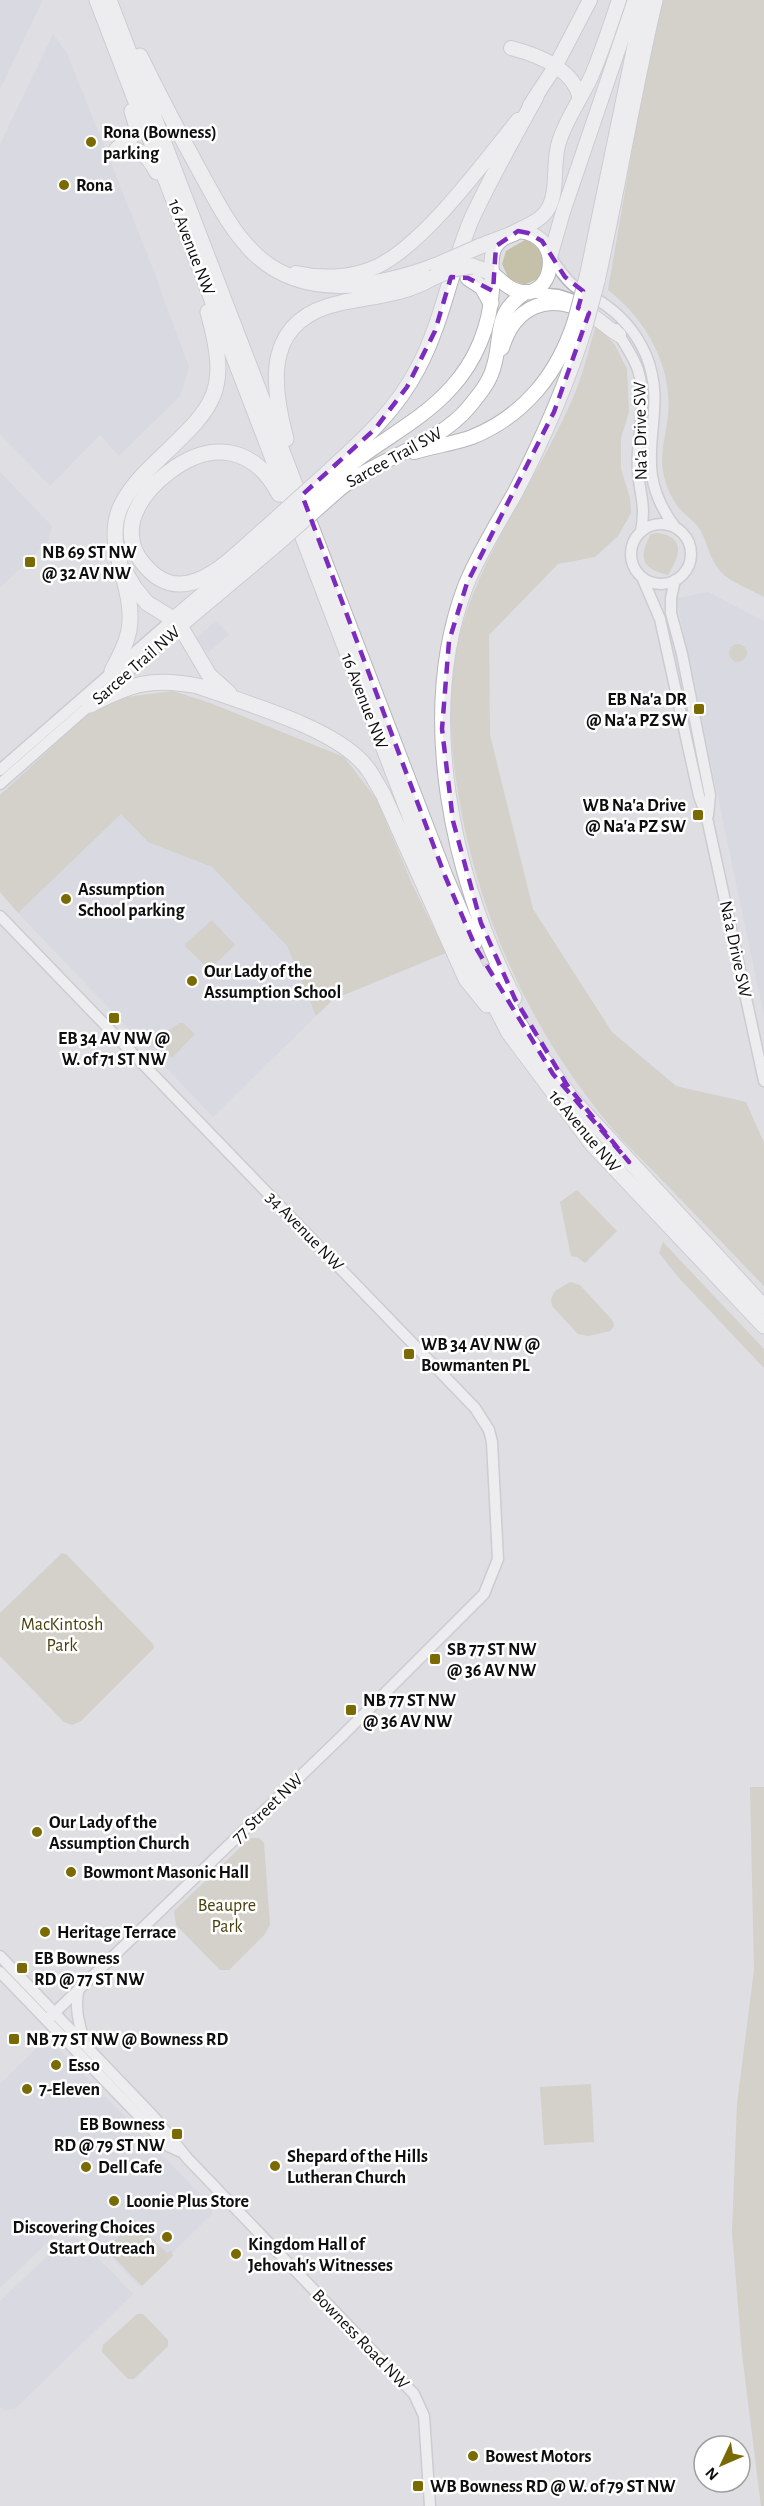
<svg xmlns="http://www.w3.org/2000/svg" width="764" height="2506" viewBox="0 0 764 2506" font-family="'Alegreya Sans',sans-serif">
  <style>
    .built { fill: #d2d2df }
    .green { fill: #c5c0a8 }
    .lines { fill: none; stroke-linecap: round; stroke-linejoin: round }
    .tertiary-casing { stroke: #b5b5ba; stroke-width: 13 }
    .trunk-casing { stroke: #b5b5ba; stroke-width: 16 }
    .motorway-casing { stroke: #b5b5ba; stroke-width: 17 }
    .tertiary { stroke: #fff; stroke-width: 10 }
    .trunk { stroke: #fff; stroke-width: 14 }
    .motorway { stroke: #fff; stroke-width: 15 }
    .trunk-bridge-casing { stroke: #b5b5ba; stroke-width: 16; stroke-linecap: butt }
    .motorway-bridge-casing { stroke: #b5b5ba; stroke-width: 17; stroke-linecap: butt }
    .trunk-bridge { stroke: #fff; stroke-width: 14 }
    .motorway-bridge { stroke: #fff; stroke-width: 15 }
    .marked { fill: none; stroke: #7b2cbf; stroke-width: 4.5; stroke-dasharray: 12 8; stroke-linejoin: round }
    .poi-dot { fill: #7a6a02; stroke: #fff; stroke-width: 2 }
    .labels { text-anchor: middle; stroke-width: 5; stroke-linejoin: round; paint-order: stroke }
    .poi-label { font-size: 18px; font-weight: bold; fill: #0e0e0f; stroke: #fff; text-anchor: start }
    .street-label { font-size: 18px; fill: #0e0e0f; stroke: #fff }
    .park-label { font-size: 18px; fill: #49400d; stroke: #fff }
  </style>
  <rect width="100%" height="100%" fill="#dedee3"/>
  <path class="built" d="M 0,0 L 43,0 L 0,89 Z
    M 53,34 L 67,53 L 150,261 L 189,367 L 180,396 L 119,456 L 100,435 L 50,486 L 0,434 L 0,144 Z
    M 0,472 L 52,526 L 48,542 L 0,588 Z
    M 708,592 L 764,621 L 764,1016 L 676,598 Z
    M 216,621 L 229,635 L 208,653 L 196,638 Z
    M 121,814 L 148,842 L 212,867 L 287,946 L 316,1016 L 213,1117 L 18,913 Z
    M 45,2040 L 50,2040 L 212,2206 L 212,2214 L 139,2286 L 74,2217 L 0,2288 L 0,2084 Z
    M 74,2237 L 81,2240 L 133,2294 L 15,2409 L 4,2410 L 0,2407 L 0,2301 L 62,2242 Z"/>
  <path class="green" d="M 662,0 L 764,0 L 764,597 C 752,590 735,584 724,575 C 710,562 709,547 701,531 C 695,521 686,516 679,508 C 671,498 665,484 663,471 C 660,453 666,434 668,416 C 673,367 646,319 608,290 L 649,52 Z
    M 525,240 C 543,246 548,264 537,279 L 524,285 L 509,279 L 502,264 L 506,251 Z
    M 596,325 L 615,345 L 627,369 L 629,412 L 621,438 L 621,469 L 630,498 L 631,513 L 618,536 L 595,557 L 558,564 L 489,635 L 490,735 L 533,909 L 612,1032 L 676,1086 L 746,1102 L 764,1143 L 764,1286 C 730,1251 696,1215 661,1179 C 645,1162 627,1146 612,1128 C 534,1036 481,923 460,804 C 449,743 445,680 464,620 C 489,540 543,470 575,393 C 584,372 589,347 596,325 Z
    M 658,533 C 687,537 679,557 668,575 C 641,568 638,558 651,534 Z
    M729 653a9 9 0 1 1 18 0a9 9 0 1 1-18 0Z
    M 173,691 L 210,703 L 344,757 L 377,800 L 412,884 L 446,953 L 334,999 L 316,1016 L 287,946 L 212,867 L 148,842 L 121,814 L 18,913 L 0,892 L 0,795 L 85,717 L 119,698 Z
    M 212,920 L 235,945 L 209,970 L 184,945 Z
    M 179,1023 L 183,1023 L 195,1034 L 173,1057 L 164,1055 L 150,1041 C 161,1032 171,1031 179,1023 Z
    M 577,1190 L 617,1231 L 585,1263 L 577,1257 L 571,1256 L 560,1202 Z
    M 663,1242 L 764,1349 L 764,1368 L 679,1278 L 659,1253 Z
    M 570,1282 L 580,1285 L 613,1321 L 614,1326 L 610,1331 L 588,1336 L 578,1334 L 552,1306 L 551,1299 L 555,1291 Z
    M 62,1553 L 67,1555 L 153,1644 L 154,1648 L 81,1721 L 72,1725 L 64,1722 L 0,1656 L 0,1613 Z
    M 750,1787 L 764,1787 L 764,2506 L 761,2506 L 742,2354 L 732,2232 L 737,2104 L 754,1970 Z
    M 250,1838 L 259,1838 L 264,1843 L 270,1925 L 265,1934 L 229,1970 L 220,1970 L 176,1925 L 174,1911 Z
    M 591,2084 L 594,2142 L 544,2145 L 540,2087 Z
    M 135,2221 L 167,2253 L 171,2250 L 173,2256 L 142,2286 L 106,2249 Z
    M 137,2314 L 143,2314 L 168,2340 L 168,2346 L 134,2379 L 128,2379 L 102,2352 L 103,2345 Z"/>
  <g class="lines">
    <defs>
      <path id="tertiary" d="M 550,257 C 558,267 564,278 574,286 C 581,292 590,295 598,300 C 619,313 636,332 646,355 C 672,419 625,461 675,527
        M 528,292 L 558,295 L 586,304
        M 616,329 C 623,343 633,355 638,370 C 649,405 635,437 638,472 C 640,496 646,505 641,531
        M631 554a30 30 0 1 1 60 0a30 30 0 1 1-60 0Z
        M 642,577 L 660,619 L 699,796 L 707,818 L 764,1081
        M 675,580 L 671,598 L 671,613 L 682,654 L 710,795 L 708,815
        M 0,770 L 173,619
        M 0,784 L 180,626
        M 0,916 L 475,1408 L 489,1430 L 492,1442 L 498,1559 L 484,1594 L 341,1737 L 47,2020
        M 0,1956 L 153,2116 L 188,2159 L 414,2394 L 424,2416 L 430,2506
        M 0,1972 L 168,2146 L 179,2151
        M 79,1988 C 74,2006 79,2023 84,2041"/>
      <path id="trunk" d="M 511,48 C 538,55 573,68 580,98
        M 530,105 L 555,67 L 590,0
        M 550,257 L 563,212 L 635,0
        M 296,273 C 323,279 353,278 378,266 C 426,242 484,162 518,120
        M 492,273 C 500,279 506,287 515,290 C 552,306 569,235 518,231
        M 587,275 L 644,0
        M 502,348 C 515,305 549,292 588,313 C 599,319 608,329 619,335
        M 414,452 C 433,446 453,444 472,437 C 524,416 558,374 575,320
        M 330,483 C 366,446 416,427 451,388 C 476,361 490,326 492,290 C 493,277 489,261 494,249 C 503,230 536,229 548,209 C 559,190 552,163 559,142 C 566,119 581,99 591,77 C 602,52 610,26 619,0
        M 334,494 C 373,458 435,448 469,407 C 478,396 489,383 493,369 C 504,335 491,315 526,292
        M 173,619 L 270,537
        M 180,626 L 274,547"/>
      <path id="motorway" d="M 97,0 L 447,913 L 509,1033 L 592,1144 L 764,1326
        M 109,0 L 445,876 L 474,943
        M 140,56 C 160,97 181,137 203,177 C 217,202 230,228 250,249 C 299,302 377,288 437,265
        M 117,149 L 130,139 L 137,128 L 132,111
        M 117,149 C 138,146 147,154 157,172
        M 478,247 L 515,233
        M 472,266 L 492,273
        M 468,278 L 482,287 L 491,303
        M 597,281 C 618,187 633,93 655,0
        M 286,439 C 270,380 265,319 340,303 C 371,296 404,295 432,278
        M 326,474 C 361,442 396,411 418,368 C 443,321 451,267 472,218 C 491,177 514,137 536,97
        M 266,528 C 232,557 183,616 142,562 C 132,550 129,534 133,519 C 139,500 153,484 169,472 C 211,440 254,446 279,494
        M 127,575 L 134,587 L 147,603 L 173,619 L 180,626 L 209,675 L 229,693
        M 112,671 C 120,655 130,638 130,620 C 132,582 104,546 120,508 C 128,490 142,475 156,462 C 214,406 231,395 208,312
        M 90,705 C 131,684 151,677 198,686 C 244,703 329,726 362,762 C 371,771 376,783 383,794 L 466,979 L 487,1005
        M 489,972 L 527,1037 L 572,1099 L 764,1307
        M 514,998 C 453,877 416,716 466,585 C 479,553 498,523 515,493 C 543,439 567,384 585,326"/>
    </defs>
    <use href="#tertiary" class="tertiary-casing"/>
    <use href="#trunk" class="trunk-casing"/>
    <use href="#motorway" class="motorway-casing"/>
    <use href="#tertiary" class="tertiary"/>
    <use href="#trunk" class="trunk"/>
    <use href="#motorway" class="motorway"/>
    <defs>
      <path id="trunk-bridge" d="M 575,320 L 587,275
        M 270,537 L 330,483
        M 274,547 L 334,494"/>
      <path id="motorway-bridge" d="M 437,265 L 478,247
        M 432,278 L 453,269 L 472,266
        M 585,326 L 597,281
        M 266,528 L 326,474"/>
    </defs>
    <use href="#trunk-bridge" class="trunk-bridge-casing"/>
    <use href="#motorway-bridge" class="motorway-bridge-casing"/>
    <use href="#trunk-bridge" class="trunk-bridge"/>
    <use href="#motorway-bridge" class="motorway-bridge"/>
  </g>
  <path d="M0 0H764V2506H0ZM 518,231 L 528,233 L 542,241 L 565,277 L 583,291 L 578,308 L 589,313 L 554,412 L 467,583 L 449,641 L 442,729 L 453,821 L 481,923 L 515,999 L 567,1085 L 629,1162 L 553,1074 L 476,948 L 445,876 L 302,495 L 375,429 L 407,387 L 435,331 L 451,277 L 468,278 L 493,291 L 496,246 Z" fill="#dedee3" fill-opacity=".55" fill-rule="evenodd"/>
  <path class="marked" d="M 518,231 L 528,233 L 542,241 L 565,277 L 583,291 L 578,308 L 589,313 L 554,412 L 467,583 L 449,641 L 442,729 L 453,821 L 481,923 L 515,999 L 567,1085 L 629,1162 L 553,1074 L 476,948 L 445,876 L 302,495 L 375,429 L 407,387 L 435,331 L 451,277 L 468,278 L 493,291 L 496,246 Z"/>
  <g class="poi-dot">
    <circle cx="91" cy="142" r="6"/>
    <circle cx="64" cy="185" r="6"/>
    <rect x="24" y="556" width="12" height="12" rx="3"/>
    <rect x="693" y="703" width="12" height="12" rx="3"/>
    <rect x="692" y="809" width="12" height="12" rx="3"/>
    <circle cx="66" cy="899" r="6"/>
    <circle cx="192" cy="981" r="6"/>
    <rect x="108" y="1012" width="12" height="12" rx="3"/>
    <rect x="403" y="1348" width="12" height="12" rx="3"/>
    <rect x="429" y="1653" width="12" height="12" rx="3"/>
    <rect x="345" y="1704" width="12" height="12" rx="3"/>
    <circle cx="37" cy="1832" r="6"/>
    <circle cx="71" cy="1872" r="6"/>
    <circle cx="45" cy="1932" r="6"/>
    <rect x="16" y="1962" width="12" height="12" rx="3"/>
    <rect x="8" y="2033" width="12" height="12" rx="3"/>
    <circle cx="56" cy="2065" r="6"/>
    <circle cx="27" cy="2089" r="6"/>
    <rect x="171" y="2128" width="12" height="12" rx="3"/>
    <circle cx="275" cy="2166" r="6"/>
    <circle cx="86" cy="2167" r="6"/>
    <circle cx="114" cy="2201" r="6"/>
    <circle cx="167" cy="2237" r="6"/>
    <circle cx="236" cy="2254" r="6"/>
    <circle cx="473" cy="2456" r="6"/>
    <rect x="412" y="2480" width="12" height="12" rx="3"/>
  </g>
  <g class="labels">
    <g class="poi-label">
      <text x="103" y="138">Rona (Bowness)<tspan x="103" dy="21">parking</tspan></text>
      <text x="76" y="191">Rona</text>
      <text x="42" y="558">NB 69 ST NW<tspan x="42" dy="21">@ 32 AV NW</tspan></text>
      <text x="687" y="705" text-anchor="end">EB Na'a DR<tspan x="687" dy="21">@ Na'a PZ SW</tspan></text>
      <text x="686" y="811" text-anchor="end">WB Na'a Drive<tspan x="686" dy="21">@ Na'a PZ SW</tspan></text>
      <text x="78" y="895">Assumption<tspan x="78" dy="21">School parking</tspan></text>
      <text x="204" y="977">Our Lady of the<tspan x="204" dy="21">Assumption School</tspan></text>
      <text x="114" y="1044" text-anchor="middle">EB 34 AV NW @<tspan x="114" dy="21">W. of 71 ST NW</tspan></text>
      <text x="421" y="1350">WB 34 AV NW @<tspan x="421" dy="21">Bowmanten PL</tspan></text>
      <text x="447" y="1655">SB 77 ST NW<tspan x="447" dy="21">@ 36 AV NW</tspan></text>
      <text x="363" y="1706">NB 77 ST NW<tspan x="363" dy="21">@ 36 AV NW</tspan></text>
      <text x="49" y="1828">Our Lady of the<tspan x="49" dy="21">Assumption Church</tspan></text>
      <text x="83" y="1878">Bowmont Masonic Hall</text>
      <text x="57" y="1938">Heritage Terrace</text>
      <text x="34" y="1964">EB Bowness<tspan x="34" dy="21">RD @ 77 ST NW</tspan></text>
      <text x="26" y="2045">NB 77 ST NW @ Bowness RD</text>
      <text x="68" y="2071">Esso</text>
      <text x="39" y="2095">7-Eleven</text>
      <text x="165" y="2130" text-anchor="end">EB Bowness<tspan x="165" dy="21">RD @ 79 ST NW</tspan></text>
      <text x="287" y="2162">Shepard of the Hills<tspan x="287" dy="21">Lutheran Church</tspan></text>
      <text x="98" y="2173">Dell Cafe</text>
      <text x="126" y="2207">Loonie Plus Store</text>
      <text x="155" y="2233" text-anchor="end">Discovering Choices<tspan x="155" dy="21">Start Outreach</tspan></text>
      <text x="248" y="2250">Kingdom Hall of<tspan x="248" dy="21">Jehovah's Witnesses</tspan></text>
      <text x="485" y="2462">Bowest Motors</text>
      <text x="430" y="2492">WB Bowness RD @ W. of 79 ST NW</text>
    </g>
    <g class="street-label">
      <text transform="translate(192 247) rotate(69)" y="6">16 Avenue NW</text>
      <text transform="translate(640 431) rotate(-91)" y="6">Na'a Drive SW</text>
      <text transform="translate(394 457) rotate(-29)" y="6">Sarcee Trail SW</text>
      <text transform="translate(136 665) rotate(-41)" y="6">Sarcee Trail NW</text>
      <text transform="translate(365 701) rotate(69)" y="6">16 Avenue NW</text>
      <text transform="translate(736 949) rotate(78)" y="6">Na'a Drive SW</text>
      <text transform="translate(585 1131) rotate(50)" y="6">16 Avenue NW</text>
      <text transform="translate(305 1231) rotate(46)" y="6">34 Avenue NW</text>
      <text transform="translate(267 1808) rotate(-44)" y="6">77 Street NW</text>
      <text transform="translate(361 2339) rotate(46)" y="6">Bowness Road NW</text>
    </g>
    <g class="park-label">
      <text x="62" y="1630">MacKintosh<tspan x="62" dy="21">Park</tspan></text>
      <text x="227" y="1911">Beaupre<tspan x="227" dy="21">Park</tspan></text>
    </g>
  </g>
  <g transform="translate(722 2464) rotate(226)"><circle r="28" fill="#ffffff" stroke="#9f9f9f" stroke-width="1.5"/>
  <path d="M0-4.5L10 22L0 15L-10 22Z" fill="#7a6a02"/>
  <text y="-9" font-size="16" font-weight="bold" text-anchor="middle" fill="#0e0e0f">N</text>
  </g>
</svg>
